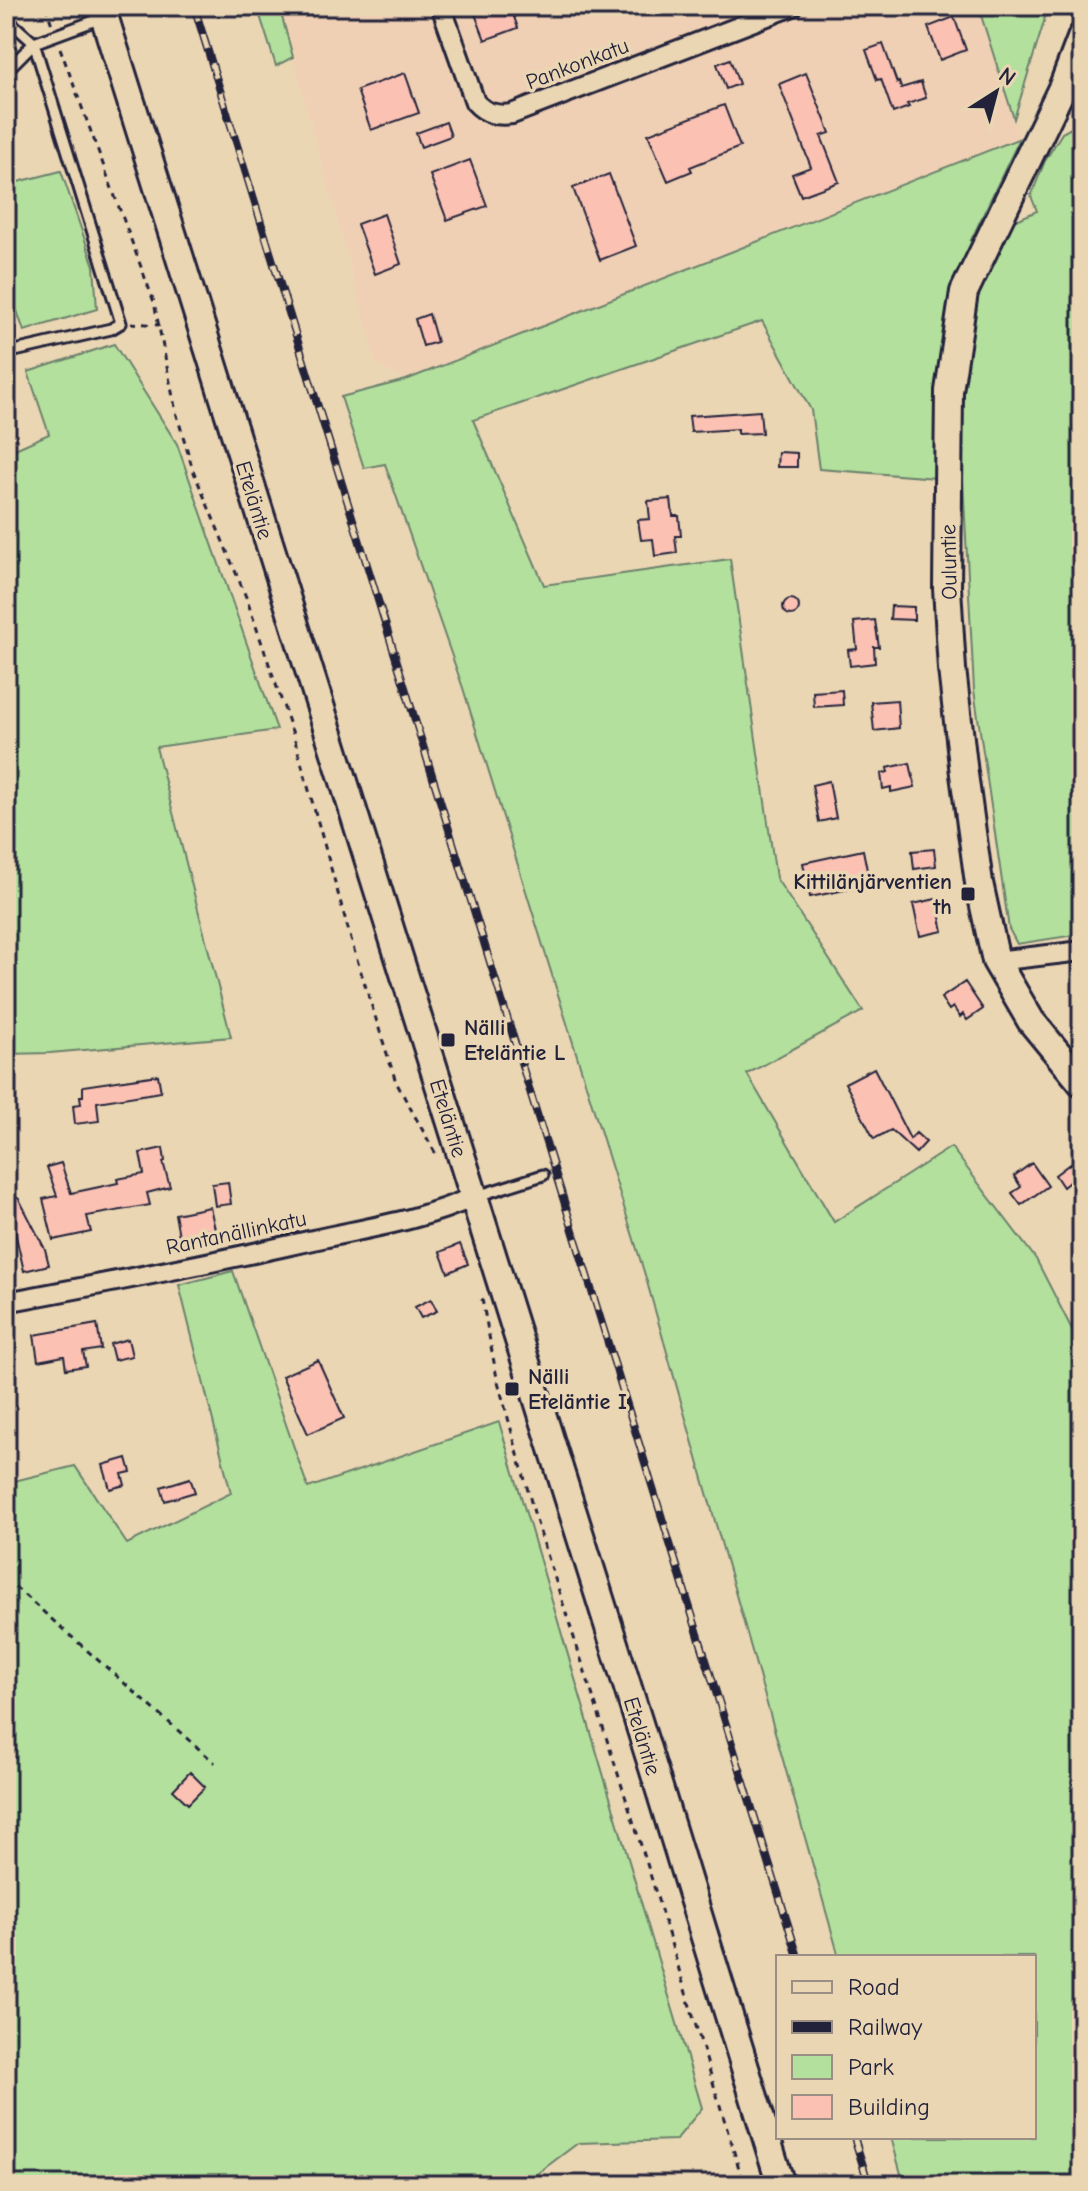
<svg xmlns="http://www.w3.org/2000/svg" width="1088" height="2191" viewBox="0 0 1088 2191" font-family="'Comic Neue',sans-serif">
  <style>
    .built { fill: #f0d0b4 }
    .green { fill: #b4e09d; stroke: #6b816c; stroke-width: 2 }
    .building { fill: #fbc1b3; stroke: #22223b; stroke-width: 2 }
    .lines { fill: none; stroke-linecap: round; stroke-linejoin: round }
    .lane-casing { stroke: #22223b; stroke-width: 15 }
    .street-casing { stroke: #22223b; stroke-width: 24 }
    .secondary-casing { stroke: #22223b; stroke-width: 32 }
    .path { stroke: #22223b; stroke-width: 3; stroke-dasharray: 6 6; stroke-linecap: butt }
    .lane { stroke: #ebd6b4; stroke-width: 9 }
    .street { stroke: #ebd6b4; stroke-width: 18 }
    .secondary { stroke: #ebd6b4; stroke-width: 26 }
    .rail-casing { stroke: #22223b; stroke-width: 8 }
    .rail { stroke: #ebd6b4; stroke-width: 5; stroke-dasharray: 15; stroke-linecap: butt }
    .poi-dot { fill: #22223b; stroke: #ebd6b4; stroke-width: 3 }
    .labels { text-anchor: middle; stroke-width: 7; stroke-linejoin: round; paint-order: stroke }
    .street-label { font-size: 22px; fill: #22223b; stroke: #ebd6b4 }
    .poi-label { font-size: 22px; font-weight: bold; fill: #22223b; stroke: #ebd6b4; text-anchor: start }
  </style>
  <rect width="100%" height="100%" fill="#ebd6b4"/>
  <filter id="ink" filterUnits="userSpaceOnUse"><feTurbulence type="fractalNoise" baseFrequency=".0125" numOctaves="2"/><feDisplacementMap in="SourceGraphic" scale="16" xChannelSelector="R" yChannelSelector="G"/><feConvolveMatrix kernelMatrix="1 2 1 2 8 2 1 2 1" color-interpolation-filters="sRGB"/></filter>
  <g filter="url(#ink)">
    <path class="built" d="M 279,6 L 978,6 L 1020,138 L 406,380 L 377,365 Z"/>
    <path class="green" d="M 257,6 L 279,6 L 293,57 L 276,66 Z
      M 978,6 L 1046,6 L 1044,22 L 1014,119 Z
      M 1082,122 L 1082,934 L 1017,944 L 1009,929 L 974,690 L 963,480 L 819,469 L 811,410 L 762,321 L 473,420 L 544,585 L 730,559 L 776,878 L 863,1011 L 747,1074 L 834,1222 L 951,1147 L 1036,1259 L 1082,1349 L 1082,2185 L 904,2185 L 891,2137 L 1034,2137 L 1034,1957 L 839,1957 L 645,1275 L 463,688 L 385,464 L 364,468 L 341,397 L 406,380 L 1020,138 L 971,240 L 1037,211 L 1031,196 L 1045,161 L 1062,133 Z
      M 61,171 L 94,266 L 97,309 L 24,331 L 6,279 L 6,185 Z
      M 114,344 L 177,444 L 277,730 L 156,747 L 231,1037 L 50,1053 L 6,1054 L 6,453 L 49,434 L 28,372 Z
      M 233,1271 L 308,1488 L 499,1422 L 702,2108 L 676,2140 L 578,2143 L 522,2185 L 6,2185 L 6,1483 L 75,1466 L 127,1544 L 231,1493 L 179,1285 Z"/>
    <path class="building" d="M 472,6 L 510,6 L 518,28 L 485,40 Z
      M 954,17 L 966,50 L 940,60 L 928,27 Z
      M 883,44 L 897,83 L 899,82 L 901,88 L 921,82 L 926,98 L 907,104 L 909,107 L 893,113 L 881,79 L 877,80 L 866,50 Z
      M 730,59 L 739,84 L 726,89 L 717,64 Z
      M 405,73 L 419,113 L 371,130 L 357,90 Z
      M 806,73 L 830,133 L 821,136 L 839,182 L 801,196 L 792,174 L 811,167 L 779,84 Z
      M 724,105 L 740,147 L 690,167 L 692,171 L 668,181 L 648,134 Z
      M 446,122 L 451,136 L 421,147 L 416,133 Z
      M 470,160 L 487,206 L 447,220 L 430,175 Z
      M 609,174 L 636,246 L 600,260 L 573,188 Z
      M 384,214 L 401,264 L 375,274 L 357,224 Z
      M 429,314 L 437,342 L 423,346 L 415,319 Z
      M 760,411 L 762,433 L 738,434 L 738,429 L 691,432 L 689,416 Z
      M 778,452 L 797,453 L 797,467 L 777,467 Z
      M 671,499 L 673,516 L 679,516 L 681,536 L 675,536 L 677,553 L 655,556 L 653,539 L 641,540 L 638,520 L 650,519 L 648,501 Z
      M783 607a8 8 0 1 1 16 0a8 8 0 1 1-16 0Z
      M 891,606 L 914,607 L 914,620 L 890,619 Z
      M 875,620 L 879,647 L 874,647 L 875,663 L 850,666 L 848,650 L 857,649 L 854,622 Z
      M 842,690 L 843,705 L 814,707 L 813,692 Z
      M 897,700 L 899,728 L 874,731 L 871,702 Z
      M 910,763 L 915,787 L 891,792 L 891,787 L 883,789 L 881,774 L 888,772 L 887,768 Z
      M 829,781 L 836,818 L 819,822 L 812,785 Z
      M 934,849 L 936,866 L 914,869 L 912,851 Z
      M 863,850 L 870,885 L 810,897 L 803,863 Z
      M 936,899 L 943,931 L 920,936 L 913,904 Z
      M 965,982 L 983,1009 L 967,1020 L 963,1014 L 960,1017 L 953,1007 L 949,1010 L 941,998 Z
      M 874,1068 L 910,1139 L 916,1133 L 926,1142 L 916,1153 L 891,1130 L 874,1139 L 845,1083 Z
      M 158,1075 L 161,1092 L 97,1102 L 99,1121 L 75,1124 L 73,1105 L 81,1104 L 80,1096 L 83,1096 L 83,1086 Z
      M 163,1148 L 165,1161 L 163,1162 L 170,1187 L 147,1193 L 150,1205 L 87,1216 L 91,1232 L 53,1240 L 43,1199 L 57,1196 L 47,1167 L 61,1163 L 71,1193 L 118,1183 L 117,1179 L 144,1174 L 140,1153 Z
      M 1032,1163 L 1048,1186 L 1021,1205 L 1012,1193 L 1021,1187 L 1014,1176 Z
      M 1071,1163 L 1079,1174 L 1063,1187 L 1055,1175 Z
      M 228,1182 L 231,1204 L 215,1206 L 212,1184 Z
      M 14,1196 L 19,1199 L 45,1249 L 49,1265 L 24,1271 L 15,1232 L 6,1234 L 6,1217 L 12,1216 L 7,1204 L 8,1199 Z
      M 210,1207 L 215,1229 L 179,1236 L 175,1214 Z
      M 460,1244 L 468,1264 L 448,1273 L 440,1252 Z
      M 431,1299 L 437,1311 L 421,1318 L 415,1307 Z
      M 97,1324 L 101,1349 L 83,1352 L 86,1366 L 66,1369 L 64,1356 L 38,1361 L 34,1335 Z
      M 128,1339 L 132,1356 L 114,1360 L 110,1344 Z
      M 318,1360 L 344,1418 L 308,1434 L 282,1376 Z
      M 127,1458 L 131,1472 L 122,1474 L 125,1485 L 110,1489 L 103,1465 Z
      M 190,1478 L 195,1492 L 165,1501 L 161,1487 Z
      M 190,1772 L 205,1787 L 188,1804 L 173,1790 Z"/>
    <g class="lines">
      <defs>
        <path id="lane" d="M 6,18 L 34,43 L 102,18
          M 6,71 L 34,43 L 121,323 L 111,329 L 6,353
          M 477,1196 L 543,1175"/>
        <path id="street" d="M 441,6 L 475,102 C 486,114 497,116 512,114 L 793,6
          M 996,961 L 1082,951
          M 6,1302 C 109,1283 211,1263 313,1240 C 367,1228 423,1220 473,1197"/>
        <path id="secondary" d="M 101,6 L 653,1768 L 781,2185
          M 1082,36 L 1063,86 L 964,292 L 949,391 L 947,588 L 952,669 L 964,774 L 979,883 L 996,961 L 1031,1021 L 1082,1083"/>
      </defs>
      <use href="#lane" class="lane-casing"/>
      <use href="#street" class="street-casing"/>
      <use href="#secondary" class="secondary-casing"/>
      <path class="path" d="M 46,6 L 52,25
        M 60,48 L 154,302 L 176,412 L 193,470 L 246,597 L 294,737 L 354,950 L 396,1082 L 438,1158
        M 131,323 L 160,325
        M 482,1299 L 497,1378 L 536,1520 L 648,1867 L 744,2185
        M 6,1579 L 215,1763"/>
      <use href="#lane" class="lane"/>
      <use href="#street" class="street"/>
      <use href="#secondary" class="secondary"/>
      <defs>
        <path id="rail" d="M 194,6 L 798,1957
          M 854,2137 L 869,2185"/>
      </defs>
      <use href="#rail" class="rail-casing"/>
      <use href="#rail" class="rail"/>
    </g>
  </g>
  <g class="poi-dot">
    <rect x="960" y="886" width="16" height="16" rx="4"/>
    <rect x="440" y="1032" width="16" height="16" rx="4"/>
    <rect x="504" y="1381" width="16" height="16" rx="4"/>
  </g>
  <g class="labels">
    <g class="street-label">
      <text transform="translate(577 63) rotate(-21)" y="8">Pankonkatu</text>
      <text transform="translate(255 500) rotate(73)" y="8">Eteläntie</text>
      <text transform="translate(948 562) rotate(-91)" y="8">Ouluntie</text>
      <text transform="translate(449 1118) rotate(73)" y="8">Eteläntie</text>
      <text transform="translate(236 1232) rotate(-12)" y="8">Rantanällinkatu</text>
      <text transform="translate(643 1736) rotate(73)" y="8">Eteläntie</text>
    </g>
    <g class="poi-label">
      <text x="952" y="889" text-anchor="end">Kittilänjärventien<tspan x="952" dy="25">th</tspan></text>
      <text x="464" y="1035">Nälli<tspan x="464" dy="25">Eteläntie L</tspan></text>
      <text x="528" y="1384">Nälli<tspan x="528" dy="25">Eteläntie I</tspan></text>
    </g>
  </g>
  <rect width="1088" height="2191" fill="none" stroke="#ebd6b4" stroke-width="32"/>
  <rect x="16" y="16" width="1056" height="2159" fill="none" stroke="#22223b" stroke-width="3" filter="url(#ink)"/>
  <rect x="776" y="1955" width="260" height="184" fill="#ebd6b4" stroke="#9b8e84" stroke-width="2"/>
  <rect x="792" y="1981" width="40" height="12" fill="#ebd6b4" stroke="#9b8e84" stroke-width="2"/>
  <text x="848" y="1995" font-size="24" fill="#22223b">Road</text>
  <rect x="792" y="2021" width="40" height="12" fill="#22223b" stroke="#9b8e84" stroke-width="2"/>
  <text x="848" y="2035" font-size="24" fill="#22223b">Railway</text>
  <rect x="792" y="2055" width="40" height="24" fill="#b4e09d" stroke="#9b8e84" stroke-width="2"/>
  <text x="848" y="2075" font-size="24" fill="#22223b">Park</text>
  <rect x="792" y="2095" width="40" height="24" fill="#fbc1b3" stroke="#9b8e84" stroke-width="2"/>
  <text x="848" y="2115" font-size="24" fill="#22223b">Building</text>
  <g transform="translate(996 92) rotate(36)" stroke="#ebd6b4" stroke-width="6" paint-order="stroke">
  <path d="M0-6L14 30L0 20L-14 30Z" fill="#22223b"/>
  <text y="-12" font-size="22" font-weight="bold" text-anchor="middle" fill="#22223b">N</text>
  </g>
</svg>
